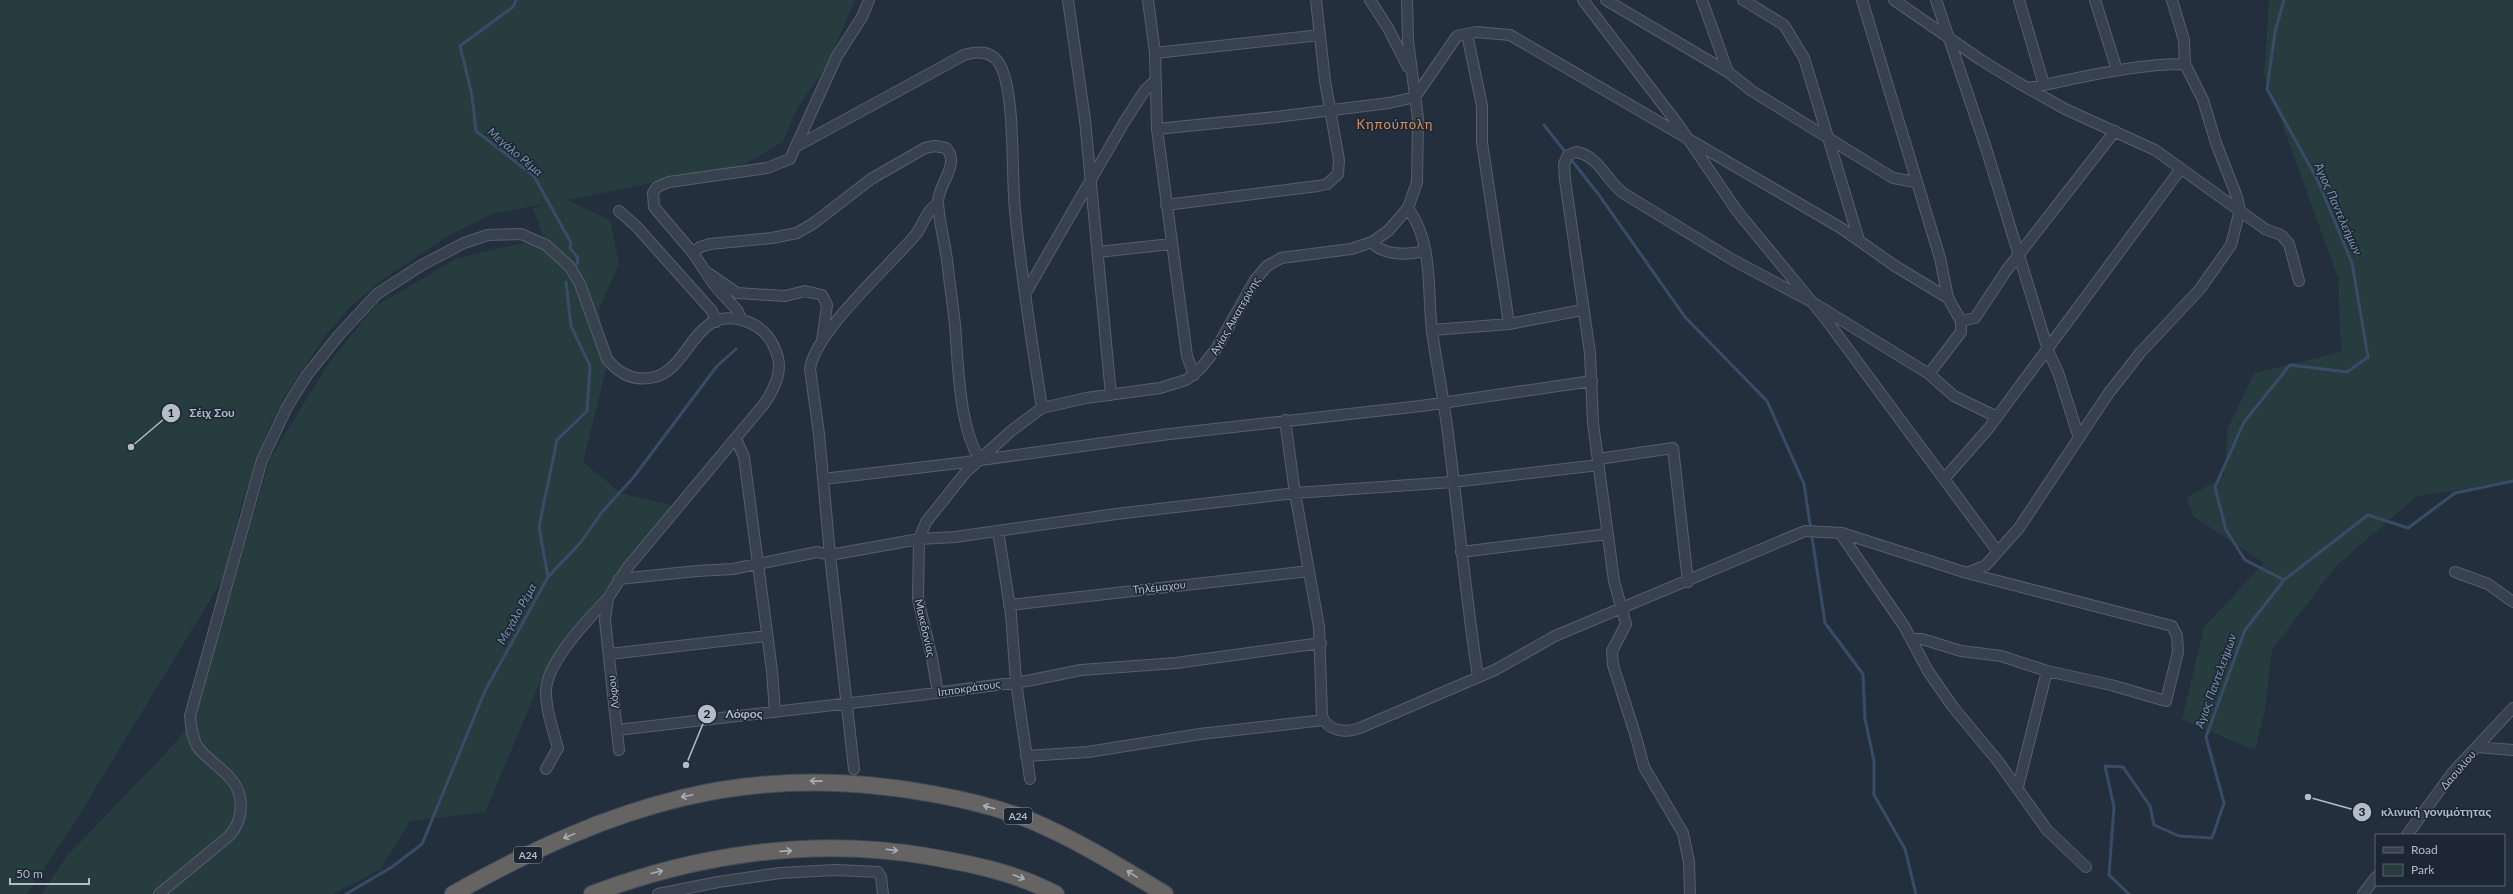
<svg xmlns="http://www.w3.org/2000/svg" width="2513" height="894" viewBox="0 0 2513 894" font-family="Lato,sans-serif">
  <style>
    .green { fill: #263c3f }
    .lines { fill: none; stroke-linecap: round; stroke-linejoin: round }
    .stream { stroke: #394c67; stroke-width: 3 }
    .minor-casing { stroke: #565f6c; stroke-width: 12 }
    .trunk-casing { stroke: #434c59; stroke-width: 18 }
    .minor { stroke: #38414e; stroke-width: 10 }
    .trunk { stroke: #656462; stroke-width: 16 }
    .oneway { stroke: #a8afba }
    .labels { text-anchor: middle; stroke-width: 3; stroke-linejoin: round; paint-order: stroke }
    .shield { fill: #1d2633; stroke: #878f9c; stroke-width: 1 }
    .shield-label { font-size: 10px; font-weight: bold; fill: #b4bcc9 }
    .street-label { font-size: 11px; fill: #b4bcc9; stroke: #1d2633 }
    .water-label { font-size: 12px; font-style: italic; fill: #7c92b1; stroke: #1d2633 }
    .quarter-label { font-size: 13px; letter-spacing: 1px; fill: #d59563; stroke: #1d2633 }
    .leader { fill: none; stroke: #b4bcc9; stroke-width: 1.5 }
    .callout-dot { fill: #b4bcc9; stroke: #1d2633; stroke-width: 1.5 }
    .mark-label { font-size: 12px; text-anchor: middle; font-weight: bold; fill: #111 }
    .callout-label { font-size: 12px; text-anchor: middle; font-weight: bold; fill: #b4bcc9; stroke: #1d2633; stroke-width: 3; stroke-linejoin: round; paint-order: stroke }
  </style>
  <rect width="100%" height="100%" fill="#242f3e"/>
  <path class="green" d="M 0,0 L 855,0 L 827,65 L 796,110 L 783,142 L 743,165 L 567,200 L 610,220 L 619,264 L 599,309 L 606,370 L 583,462 L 621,493 L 675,506 L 629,557 L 611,583 L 566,637 L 547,666 L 485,812 L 410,821 L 381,869 L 333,894 L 41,894 L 67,856 L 164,755 L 189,726 L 215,647 L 270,459 L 326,367 L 374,307 L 457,258 L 537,240 L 562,257 L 542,234 L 533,208 L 557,202 L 494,213 L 449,235 L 382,280 L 351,306 L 326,335 L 283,399 L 268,430 L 241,506 L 223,579 L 67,835 L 26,894 L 0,894 Z
    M 2269,0 L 2513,0 L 2513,480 L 2416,497 L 2336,566 L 2272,650 L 2265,709 L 2255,750 L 2182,720 L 2204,627 L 2264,563 L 2193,516 L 2187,498 L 2224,476 L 2228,428 L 2254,373 L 2341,352 L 2338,278 L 2264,74 Z"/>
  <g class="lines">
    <path class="stream" d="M 516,0 L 513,7 L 460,46 L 472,95 L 476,131 L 534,176 L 571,243 L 570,248 L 578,258 L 577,264
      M 1544,125 L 1599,195 L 1685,317 L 1767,401 L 1804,484 L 1825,623 L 1863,674 L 1865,719 L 1874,761 L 1874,795 L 1905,849 L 1916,894
      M 548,577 L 581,542 L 602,512 L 633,478 L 717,366 L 736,349
      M 2284,580 L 2368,515 L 2408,528 L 2455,493 L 2513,481
      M 346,894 L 392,867 L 422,844 L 485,691 L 548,577 L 539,527 L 557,440 L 587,411 L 590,366 L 571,326 L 566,282
      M 2129,894 L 2109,875 L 2114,807 L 2105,766 L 2123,767 L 2150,806 L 2154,825 L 2179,836 L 2212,838 L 2224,803 L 2206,737 L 2245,630 L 2284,580 L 2245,560 L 2226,530 L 2215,487 L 2244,422 L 2290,365 L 2347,372 L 2368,357 L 2352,263 L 2318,181 L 2267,89 L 2275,32 L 2284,0"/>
    <defs>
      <path id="minor" d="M 1068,0 L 1085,120 L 1111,395
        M 1148,0 L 1155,53 L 1157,129 L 1187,356 L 1194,375
        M 1370,0 L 1388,28 L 1408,67
        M 1583,0 L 1680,127 L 1737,211 L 1825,318 L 1998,552
        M 1606,0 L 1728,72
        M 1702,0 L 1728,72 L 1752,91 L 1893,178 L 1916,182
        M 1743,0 L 1784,25 L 1804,58 L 1859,240
        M 1862,0 L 1940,258 L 1948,298 L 1961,321
        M 1894,0 L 1981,60 L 2017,82 L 2065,109 L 2155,150 L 2265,229 L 2281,235 L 2289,244 L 2299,281
        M 1936,0 L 1985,145 L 2049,353 L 2058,372 L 2079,438
        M 2019,0 L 2044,85
        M 2095,0 L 2117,70
        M 1467,34 L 1482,106 L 1482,142 L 1509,324
        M 1155,53 L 1320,35
        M 2028,88 C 2080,78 2132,64 2185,64
        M 1157,129 L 1276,117 L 1389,103 L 1415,97 L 1457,36 L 1476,32 L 1510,35 L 1841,228 L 1895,266 L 1948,298
        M 797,146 L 964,55 C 977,51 991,51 999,63 C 1016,91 1011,174 1015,210 C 1021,276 1032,342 1042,408
        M 1166,205 L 1318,186 L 1327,184 L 1338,174 L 1339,160 L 1325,81 L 1316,0
        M 1408,208 C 1434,244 1427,290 1432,331 C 1437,368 1445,405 1449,442 C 1459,521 1466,599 1478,677
        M 619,211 L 636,226 L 712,311 L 716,322
        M 1372,242 C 1383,256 1408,255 1425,251
        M 1098,252 L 1171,244
        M 693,253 L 700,247 L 710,244 L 772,238 L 797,233 L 814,223 L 871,179 L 925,148 L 935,146 L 946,148 C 961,164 938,184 938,202 C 939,224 946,246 948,268 C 950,287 953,306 955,325 C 958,362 959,429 980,459
        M 708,273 L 737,293 L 785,296 L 805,291 L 822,295 L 827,305 L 822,341
        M 1025,294 L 1123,124 L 1145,90 L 1155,81
        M 742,320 L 737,310 L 715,286 L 693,253 L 654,207 L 653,193 L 657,187 L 669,182 L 767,168 L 790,159 L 837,56 L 862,17 L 869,0
        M 1432,330 L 1509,324 L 1582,310
        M 1929,374 L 1961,332 L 1961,321 L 1975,318 L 2006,271 L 2115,131
        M 1285,420 L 1295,493 L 1319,627 L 1322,716 C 1328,732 1347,733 1360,728 L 1495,670 L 1555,636 L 1805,531 L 1842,533 L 1967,573 L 2172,626 L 2177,636 L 2178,652 L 2166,701 L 2111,685 L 2047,671 L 2001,656 L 1961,651 L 1922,639 L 1911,639
        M 736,439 L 744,457 L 772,671 L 775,712
        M 1598,459 L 1673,448 L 1688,582
        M 823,479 L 959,463 L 1161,435 L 1421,406 L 1592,381
        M 1944,479 L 1988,429 L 2180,170
        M 998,531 L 1011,614 L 1016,682 L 1030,779
        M 1840,533 L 1904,626 L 1928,671 L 1953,707 L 1997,760 L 2047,830 L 2086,867
        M 1461,552 L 1608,534
        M 830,555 L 919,539 L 955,537 L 1116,514 L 1295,493 L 1453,482 L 1599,465
        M 2455,572 L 2488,584 L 2513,602
        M 1967,573 L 1986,565 L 2019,528 L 2108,394 L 2140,353 L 2200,289 L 2231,245 L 2240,210 L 2237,197 L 2216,143 L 2203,100 L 2185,64 L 2184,40 L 2172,0
        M 619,579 L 697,571 L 733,569 L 817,552 L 830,555
        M 1009,605 L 1309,571
        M 609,654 L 766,636
        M 938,693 L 932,658 L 918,599 L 919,539 L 926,522 L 966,472 L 1011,431 L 1042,408 L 1086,398 L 1160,388 L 1186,380 L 1201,368 L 1216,349 L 1255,280 L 1267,266 L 1281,258 L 1351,249 L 1372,242 L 1388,231 L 1408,208 L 1417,182 L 1418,119 L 1408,41 L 1407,0
        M 617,730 L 912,696 L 1027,681 L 1081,670 L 1176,663 L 1321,643
        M 2477,747 L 2513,750
        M 1026,756 L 1088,752 L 1200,734 L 1324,720
        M 546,769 L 558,748 C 553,730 546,711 546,691 C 546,663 589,618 608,598
        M 854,769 L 830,555 L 819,434 L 810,369 C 815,331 891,265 917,233 C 923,224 928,208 938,204
        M 2018,787 L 2047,671
        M 2407,835 L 2453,772 L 2513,708
        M 159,894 L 229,836 C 244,820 245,794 230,778 C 220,766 206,759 197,746 C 192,736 191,727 190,716 L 262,460 L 287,407 L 307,375 L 339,335 L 377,294 L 422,265 L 464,243 L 488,235 L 521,234 L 546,245 L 570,267 L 580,284 L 607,359 C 619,374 635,382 655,377 C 692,367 694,302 748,322 C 764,328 774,342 778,358 C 782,374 773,391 764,404 L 628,567 L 608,598 L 605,620 L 619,750
        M 658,894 L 718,882 L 780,873 L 835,870 L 878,872 L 881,877 L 883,894
        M 1690,894 L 1689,862 L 1683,833 L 1644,767 L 1636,737 L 1613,665 L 1612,651 L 1626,624 L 1614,581 L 1593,423 L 1590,353 L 1565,180 L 1564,164 L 1568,155 L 1576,152 C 1599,156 1606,180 1623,193 L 1733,260 L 1812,302 L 1929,374 L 1954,396 L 1997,417
        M 2363,894 L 2376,877"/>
      <path id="trunk" d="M 453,894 C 611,805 750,759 933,794 C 966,800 1000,808 1032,821 C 1079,841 1122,868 1165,894
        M 592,894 C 697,854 814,837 926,856 C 972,864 1014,872 1056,894"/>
    </defs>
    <use href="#minor" class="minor-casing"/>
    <use href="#trunk" class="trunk-casing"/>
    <use href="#minor" class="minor"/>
    <use href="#trunk" class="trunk"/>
  </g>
  <defs><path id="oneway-shaft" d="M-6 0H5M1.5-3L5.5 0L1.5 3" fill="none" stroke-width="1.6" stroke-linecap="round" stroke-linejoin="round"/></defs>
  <g class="oneway">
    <use href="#oneway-shaft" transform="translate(816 781) rotate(-179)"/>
    <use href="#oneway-shaft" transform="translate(687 796) rotate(168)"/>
    <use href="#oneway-shaft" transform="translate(989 807) rotate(-164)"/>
    <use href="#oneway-shaft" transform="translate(569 836) rotate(157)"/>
    <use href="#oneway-shaft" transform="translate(892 850) rotate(7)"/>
    <use href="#oneway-shaft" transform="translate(786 851) rotate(-4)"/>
    <use href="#oneway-shaft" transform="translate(657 872) rotate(-14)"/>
    <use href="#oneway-shaft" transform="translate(1132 874) rotate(-148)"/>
    <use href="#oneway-shaft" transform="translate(1019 877) rotate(21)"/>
  </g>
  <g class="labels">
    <g class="shield">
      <rect x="1004" y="808" width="28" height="16" rx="3"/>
      <rect x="514" y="847" width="28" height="16" rx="3"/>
    </g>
    <g class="shield-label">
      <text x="1018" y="820">Α24</text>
      <text x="528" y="859">Α24</text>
    </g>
    <g class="street-label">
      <text transform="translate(1235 316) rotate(-60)" y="4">Αγίας Αικατερίνης</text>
      <text transform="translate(1159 587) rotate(-6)" y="4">Τηλέμαχου</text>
      <text transform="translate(925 628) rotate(77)" y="4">Μακεδονίας</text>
      <text transform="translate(969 688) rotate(-8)" y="4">Ιπποκράτους</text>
      <text transform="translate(613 692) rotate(-97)" y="4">Λόφου</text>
      <text transform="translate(2458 770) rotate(-49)" y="4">Δασυλίου</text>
    </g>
    <g class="water-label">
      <text transform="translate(515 152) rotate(40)" y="4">Μεγάλο Ρέμα</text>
      <text transform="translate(2338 209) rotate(66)" y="4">Άγιος Παντελεήμων</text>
      <text transform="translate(517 614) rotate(-61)" y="4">Μεγάλο Ρέμα</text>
      <text transform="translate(2216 681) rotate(-70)" y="4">Άγιος Παντελεήμων</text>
    </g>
    <g class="quarter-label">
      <text x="1395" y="129">Κηπούπολη</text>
    </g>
  </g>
  <path class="leader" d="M131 447L171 413M686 765L707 714M2308 797L2362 812"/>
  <g class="callout-dot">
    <circle cx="131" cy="447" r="4"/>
    <circle cx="686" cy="765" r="4"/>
    <circle cx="2308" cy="797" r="4"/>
    <circle cx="171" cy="413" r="10"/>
    <circle cx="707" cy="714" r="10"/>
    <circle cx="2362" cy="812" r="10"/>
  </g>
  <g class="mark-label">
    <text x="171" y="417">1</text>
    <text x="707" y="718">2</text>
    <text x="2362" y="816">3</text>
  </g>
  <g class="callout-label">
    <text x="212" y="417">Σέιχ Σου</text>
    <text x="744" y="718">Λόφος</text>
    <text x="2436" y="816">κλινική γονιμότητας</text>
  </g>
  <rect x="2375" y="834" width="130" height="52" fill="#1d2633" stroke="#59626f"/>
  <rect x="2383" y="847" width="20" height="6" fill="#38414e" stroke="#59626f"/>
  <text x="2411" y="854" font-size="12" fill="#b4bcc9">Road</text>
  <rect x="2383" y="864" width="20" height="12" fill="#263c3f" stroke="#59626f"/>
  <text x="2411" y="874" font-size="12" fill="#b4bcc9">Park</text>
  <path d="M10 878v6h79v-6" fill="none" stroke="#b4bcc9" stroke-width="2"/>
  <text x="16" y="878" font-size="12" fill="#b4bcc9" stroke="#1d2633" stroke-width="3" paint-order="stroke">50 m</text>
</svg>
